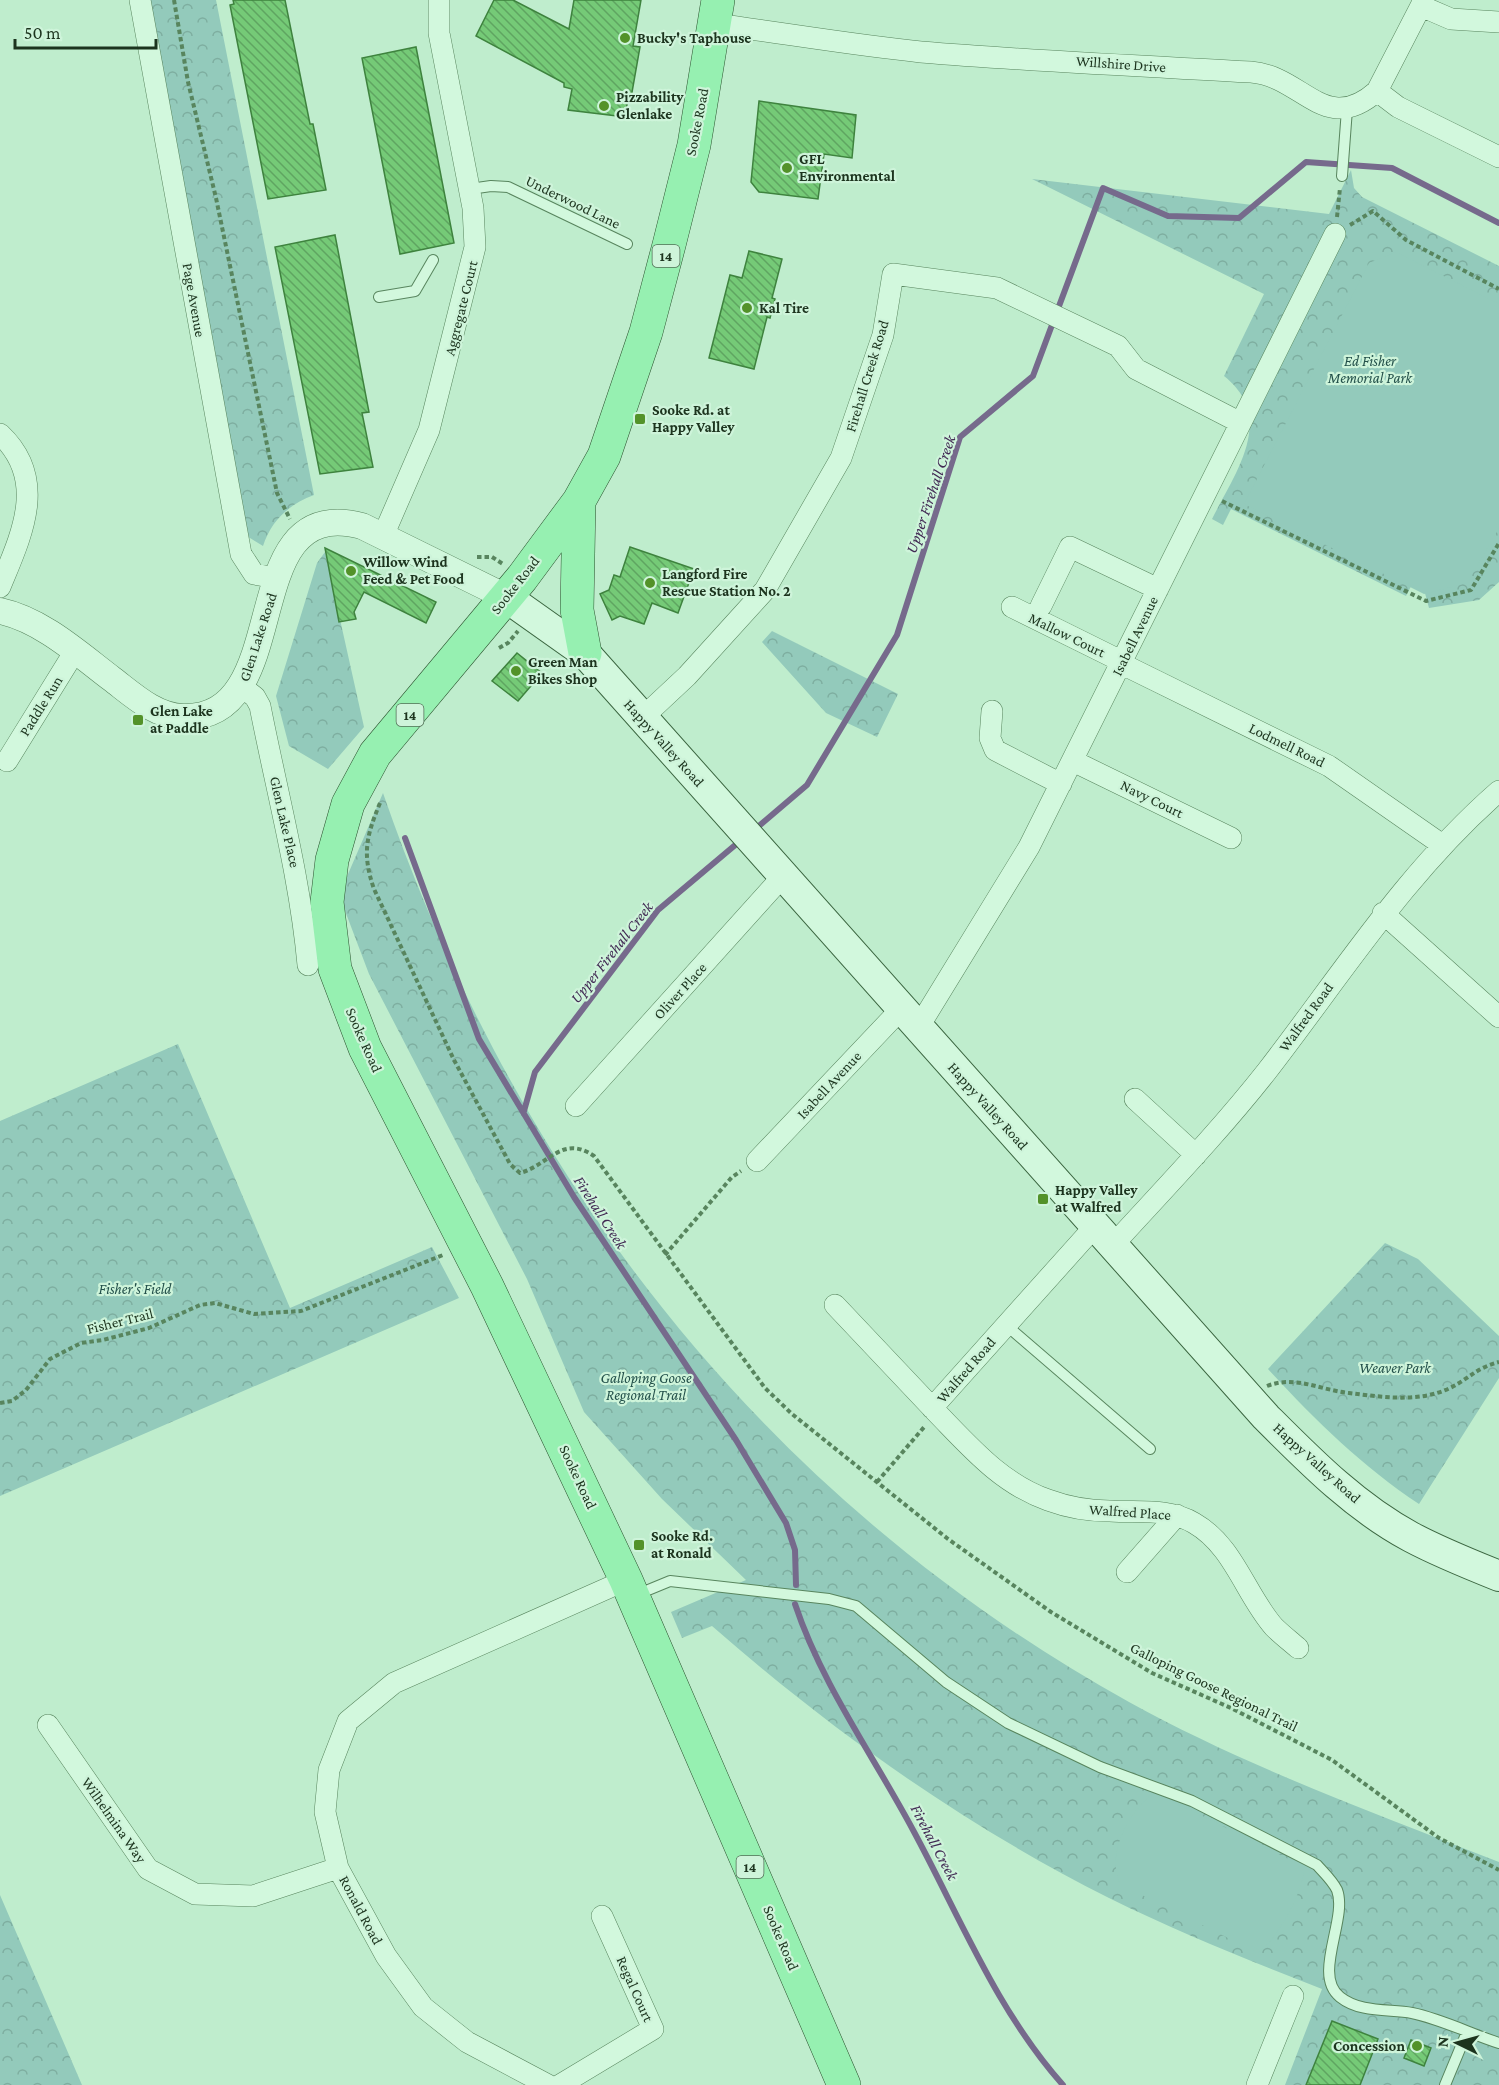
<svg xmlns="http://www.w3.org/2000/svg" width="1499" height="2085" viewBox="0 0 1499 2085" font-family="'Crimson Pro',serif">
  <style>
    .park { fill: url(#park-crowns) }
    .pitch { fill: #93cabb }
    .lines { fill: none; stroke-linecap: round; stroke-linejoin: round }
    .stream { stroke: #766a8c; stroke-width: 6 }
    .building { fill: url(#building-back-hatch); stroke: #3e833e; stroke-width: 1.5 }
    .service-casing { stroke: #58855e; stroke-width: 12 }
    .minor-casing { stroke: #58855e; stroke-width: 22 }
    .tertiary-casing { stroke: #58855e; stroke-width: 27 }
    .secondary-casing { stroke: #3b6640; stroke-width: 32 }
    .primary-casing { stroke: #2c522f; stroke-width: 34 }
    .path { stroke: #58855e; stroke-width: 4; stroke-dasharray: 4.5 3; stroke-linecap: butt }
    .service { stroke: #d2f8dd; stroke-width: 10 }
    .minor { stroke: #d2f8dd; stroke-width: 21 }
    .tertiary { stroke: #d2f8dd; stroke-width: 26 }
    .secondary { stroke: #d2f8dd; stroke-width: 30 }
    .primary { stroke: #96f0b1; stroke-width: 33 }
    .poi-dot { fill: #539229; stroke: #cef4da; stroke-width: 2 }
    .labels { text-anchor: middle; stroke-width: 4.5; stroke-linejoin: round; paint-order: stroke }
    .shield { fill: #cef4da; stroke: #516e56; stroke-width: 1.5 }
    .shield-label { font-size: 14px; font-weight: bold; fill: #1c341e }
    .poi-label { font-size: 15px; font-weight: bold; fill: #1c341e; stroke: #cef4da; text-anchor: start }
    .street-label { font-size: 15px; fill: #1c341e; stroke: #cef4da }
    .park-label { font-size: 15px; font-style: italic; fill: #23504a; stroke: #cef4da }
    .water-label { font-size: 16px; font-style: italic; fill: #422b54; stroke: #cef4da }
  </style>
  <defs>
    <pattern id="park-crowns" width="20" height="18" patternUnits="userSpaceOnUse" patternTransform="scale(1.5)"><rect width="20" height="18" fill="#93cabb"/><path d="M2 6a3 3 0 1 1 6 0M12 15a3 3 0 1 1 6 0" fill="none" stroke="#7eaea0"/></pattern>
    <pattern id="building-back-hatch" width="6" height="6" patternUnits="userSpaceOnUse" patternTransform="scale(1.5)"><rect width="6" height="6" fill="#75ca77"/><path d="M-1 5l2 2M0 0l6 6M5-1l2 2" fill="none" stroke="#5fa561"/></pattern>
  </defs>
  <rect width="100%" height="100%" fill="#bfedcd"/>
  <path class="park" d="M 137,0 L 216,0 L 314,495 C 289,504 271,521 263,546 L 242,533 Z
    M 1351,170 L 1354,188 L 1362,197 L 1499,266 L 1499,582 L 1479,600 L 1429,608 L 1419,571 L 1406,596 L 1231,509 L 1223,525 L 1212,519 C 1235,473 1277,418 1224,376 L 1264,294 L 1032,179 L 1329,214 Z
    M 325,552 L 364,727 L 328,769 L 289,746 L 276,696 L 317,563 Z
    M 772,631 L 898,694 L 877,737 L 826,713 L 762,642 Z
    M 383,793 C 517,1182 767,1501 1129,1702 C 1247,1767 1374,1813 1499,1862 L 1499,2085 L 1285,2085 L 1322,1989 C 1250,1961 1178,1932 1109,1898 C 964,1825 833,1732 712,1626 L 682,1638 L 671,1612 L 746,1580 L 662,1499 L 584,1412 L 527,1279 L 369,974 L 339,895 Z
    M 178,1044 L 290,1308 L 432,1247 L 459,1298 L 0,1496 L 0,1121 Z
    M 1385,1243 L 1418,1259 L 1499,1336 L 1499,1378 L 1419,1504 C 1362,1466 1315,1420 1268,1369 Z
    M 0,1895 L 82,2085 L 0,2085 Z"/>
  <path class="pitch" d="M 1396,252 L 1499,304 L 1499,528 L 1467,583 L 1424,594 L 1244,504 L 1369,263 Z
    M 1155,1792 L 1304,1867 C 1304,1891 1278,1939 1258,1953 L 1120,1884 C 1106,1853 1129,1811 1155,1792 Z"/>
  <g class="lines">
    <path class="stream" d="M 753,831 L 807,785 L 897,635 L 960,437 L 1033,376 L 1103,188 L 1168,216 L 1239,218 L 1306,162 L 1392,168 L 1499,223
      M 405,838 L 479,1039 L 574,1197 L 736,1440 L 786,1523 L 795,1550 L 796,1585
      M 524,1111 L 535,1072 L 658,910 L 740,841
      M 795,1604 C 822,1685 873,1755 913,1830 C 960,1917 997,2011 1063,2085"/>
  </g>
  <path class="building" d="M 233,0 L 285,0 L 310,124 L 313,124 L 326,190 L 268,199 L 230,5 L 234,4 Z
    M 494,0 L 513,0 L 569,29 L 574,0 L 641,0 L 633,46 L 640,47 L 631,98 L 628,98 L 625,117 L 568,110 L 572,89 L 564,87 L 564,83 L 476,36 Z
    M 416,47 L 454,243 L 400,254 L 362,58 Z
    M 759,101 L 856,115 L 852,158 L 824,154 L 818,199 L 759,192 L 751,182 Z
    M 335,235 L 369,412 L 362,413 L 373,467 L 320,474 L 275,247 Z
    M 749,251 L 782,259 L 772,298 L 775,299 L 770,318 L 767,317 L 754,369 L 709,358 L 730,275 L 742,278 Z
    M 630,547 L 694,569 L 678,613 L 652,603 L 644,624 L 620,616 L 612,620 L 600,594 L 609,590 L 614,575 L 620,577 Z
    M 325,548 L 436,602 L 426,623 L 364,592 L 354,612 L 356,619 L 339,622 Z
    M 517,653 L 542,673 L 518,701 L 492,681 Z
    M 1332,2021 L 1378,2039 L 1360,2085 L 1306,2085 Z
    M 1411,2040 L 1431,2048 L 1424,2066 L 1404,2058 Z"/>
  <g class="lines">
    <defs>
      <path id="service" d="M 1342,176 L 1347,109
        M 470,189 L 491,186 L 508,187 L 627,244
        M 379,297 L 415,291 L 433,260
        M 1006,1325 L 1150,1449
        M 636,1595 L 670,1581 L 829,1599 L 856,1606 L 946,1682 L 1008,1723 L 1100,1767 L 1192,1801 L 1317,1865 C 1324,1873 1332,1880 1337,1890 C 1348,1919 1312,1975 1340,1997 C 1360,2013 1389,2009 1412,2013 C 1441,2019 1471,2034 1499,2043
        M 1445,2085 L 1467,2032"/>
      <path id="minor" d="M 140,0 L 241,554 L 254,574 L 277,578
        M 1421,6 L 1451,19 L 1499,22
        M 714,24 C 783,33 852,45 921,52 C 1030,61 1141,66 1251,72 C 1303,76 1325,137 1377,91 L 1398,107 L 1499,157
        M 1377,91 L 1424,0
        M 0,434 C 49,480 21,536 0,587
        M 383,536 L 429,430 L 475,247 L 473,208 L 439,33 L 439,0
        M 1041,606 L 1070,547 L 1158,589
        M 1012,607 L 1123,662
        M 1122,664 L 1329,766 L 1441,844
        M 242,687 L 255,697 L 260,706 C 277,793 300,877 308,965
        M 992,711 L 990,738 L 995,750 L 1061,784
        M 641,719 L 687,676 L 765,590 L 841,458 L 883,335 L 893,274 L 997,288 L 1118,346 L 1136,369 L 1239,422
        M 7,761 L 75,651
        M 1073,761 L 1231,838
        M 1383,913 L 1499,1017
        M 918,1028 L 1029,847 L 1335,234
        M 1135,1099 L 1196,1155
        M 576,1106 L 783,876
        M 757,1161 L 901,1009
        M 1113,1245 C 1165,1188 1219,1132 1267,1071 C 1342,974 1406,872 1499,791
        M 835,1305 C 869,1341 904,1378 938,1414 C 971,1448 1002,1484 1048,1500 C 1067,1507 1090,1511 1110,1511 C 1140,1513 1168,1508 1194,1523 C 1234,1546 1245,1594 1274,1627 C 1281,1634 1290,1641 1298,1648
        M 932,1408 L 1096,1225
        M 1127,1572 L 1177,1515
        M 48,1725 L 148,1869 L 195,1894 L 253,1896 L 338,1868
        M 548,2085 L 467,2042 L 423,2007 L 386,1956 L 338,1868 L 325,1812 L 329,1770 L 348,1721 L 394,1683 L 626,1580
        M 560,2085 L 653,2029 L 602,1916
        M 1257,2085 L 1293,1996"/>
      <path id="tertiary" d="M 0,611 C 42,620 79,654 112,679 C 133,695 155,716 183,717 C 299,720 232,492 362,526 L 506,597"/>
      <path id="secondary" d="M 506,597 L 585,653 L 1266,1417 C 1310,1461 1355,1507 1411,1537 C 1439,1552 1469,1564 1499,1576"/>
      <path id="primary" d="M 718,0 L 694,145 L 669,245 L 646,332 L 604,456 L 579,501 L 522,578 L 375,754 L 348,804 L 332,860 L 327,902 L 335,969 L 365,1048 L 487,1286 L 626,1580 L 844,2085
        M 579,501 L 577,610 L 585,653"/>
    </defs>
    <use href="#service" class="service-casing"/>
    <use href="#minor" class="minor-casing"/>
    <use href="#tertiary" class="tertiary-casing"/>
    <use href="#secondary" class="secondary-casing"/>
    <use href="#primary" class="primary-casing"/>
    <path class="path" d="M 174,0 L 188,82 L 216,198 L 277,493 L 290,519
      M 1337,217 L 1340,188
      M 1350,225 L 1373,211 L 1406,240 L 1499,289
      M 1222,501 L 1426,601 L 1471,590 L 1499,543
      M 477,557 L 492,557 L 503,564
      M 499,648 L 508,643 L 518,631
      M 380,803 C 366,837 362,854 374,889 L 454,1060 L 510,1164 L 520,1173 C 549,1165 562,1134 594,1156 L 765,1388 L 792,1414 L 948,1539 L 1051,1612 L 1152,1673 L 1231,1708 L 1332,1760 L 1439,1838 L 1499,1870
      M 665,1255 L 732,1177 L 741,1171
      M 1267,1386 C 1295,1375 1320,1390 1349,1393 C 1382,1397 1419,1403 1450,1388 C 1470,1378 1476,1368 1499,1362
      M 0,1403 L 12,1401 L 26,1390 L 50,1359 L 81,1343 L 103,1340 L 149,1328 L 200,1305 L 215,1303 L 254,1314 L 301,1311 L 443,1255
      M 877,1482 L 925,1426"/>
    <use href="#service" class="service"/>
    <use href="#minor" class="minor"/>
    <use href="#tertiary" class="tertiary"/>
    <use href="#secondary" class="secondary"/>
    <use href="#primary" class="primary"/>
  </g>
  <g class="poi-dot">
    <circle cx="625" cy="38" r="6"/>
    <circle cx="604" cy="106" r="6"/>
    <circle cx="787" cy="168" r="6"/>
    <circle cx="747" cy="308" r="6"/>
    <rect x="634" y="413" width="12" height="12" rx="3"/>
    <circle cx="351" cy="571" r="6"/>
    <circle cx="650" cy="583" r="6"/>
    <circle cx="516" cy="671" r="6"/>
    <rect x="132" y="714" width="12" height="12" rx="3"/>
    <rect x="1037" y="1193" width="12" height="12" rx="3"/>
    <rect x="633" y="1539" width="12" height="12" rx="3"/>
    <circle cx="1417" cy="2046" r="6"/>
  </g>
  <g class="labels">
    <g class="shield">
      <rect x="652.5" y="245" width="27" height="22" rx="4.5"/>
      <rect x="396.5" y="704" width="27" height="22" rx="4.5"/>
      <rect x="736.5" y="1856" width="27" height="22" rx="4.5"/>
    </g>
    <g class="shield-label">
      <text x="666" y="261">14</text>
      <text x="410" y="720">14</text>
      <text x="750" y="1872">14</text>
    </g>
    <g class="poi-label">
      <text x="637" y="43">Bucky's Taphouse</text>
      <text x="616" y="102">Pizzability<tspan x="616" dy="17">Glenlake</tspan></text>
      <text x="799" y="164">GFL<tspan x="799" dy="17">Environmental</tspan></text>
      <text x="759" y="313">Kal Tire</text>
      <text x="652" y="415">Sooke Rd. at<tspan x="652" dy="17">Happy Valley</tspan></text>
      <text x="363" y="567">Willow Wind<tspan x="363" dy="17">Feed &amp; Pet Food</tspan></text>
      <text x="662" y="579">Langford Fire<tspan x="662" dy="17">Rescue Station No. 2</tspan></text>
      <text x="528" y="667">Green Man<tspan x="528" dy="17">Bikes Shop</tspan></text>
      <text x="150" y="716">Glen Lake<tspan x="150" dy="17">at Paddle</tspan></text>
      <text x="1055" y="1195">Happy Valley<tspan x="1055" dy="17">at Walfred</tspan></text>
      <text x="651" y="1541">Sooke Rd.<tspan x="651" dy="17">at Ronald</tspan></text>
      <text x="1405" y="2051" text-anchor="end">Concession</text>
    </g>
    <g class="street-label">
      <text transform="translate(1121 64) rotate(4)" y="5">Willshire Drive</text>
      <text transform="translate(697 122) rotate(-79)" y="5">Sooke Road</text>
      <text transform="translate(573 202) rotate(26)" y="5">Underwood Lane</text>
      <text transform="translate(194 300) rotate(80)" y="5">Page Avenue</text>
      <text transform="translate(461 308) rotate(-76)" y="5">Aggregate Court</text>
      <text transform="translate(867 376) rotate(-73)" y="5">Firehall Creek Road</text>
      <text transform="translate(515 585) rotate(-52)" y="5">Sooke Road</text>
      <text transform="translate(1067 635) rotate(26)" y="5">Mallow Court</text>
      <text transform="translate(1135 636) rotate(-64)" y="5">Isabell Avenue</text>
      <text transform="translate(258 637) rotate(-72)" y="5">Glen Lake Road</text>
      <text transform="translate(41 706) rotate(-58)" y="5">Paddle Run</text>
      <text transform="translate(664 743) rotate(48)" y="5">Happy Valley Road</text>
      <text transform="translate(1287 745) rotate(26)" y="5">Lodmell Road</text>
      <text transform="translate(1152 799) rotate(26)" y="5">Navy Court</text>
      <text transform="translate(285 822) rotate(77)" y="5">Glen Lake Place</text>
      <text transform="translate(680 991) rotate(-48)" y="5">Oliver Place</text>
      <text transform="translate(1306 1017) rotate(-54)" y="5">Walfred Road</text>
      <text transform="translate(364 1040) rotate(66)" y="5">Sooke Road</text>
      <text transform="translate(829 1085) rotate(-47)" y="5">Isabell Avenue</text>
      <text transform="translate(988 1106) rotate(48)" y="5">Happy Valley Road</text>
      <text transform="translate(120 1321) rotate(-14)" y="5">Fisher Trail</text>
      <text transform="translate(966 1370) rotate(-49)" y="5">Walfred Road</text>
      <text transform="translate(1317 1463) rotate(42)" y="5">Happy Valley Road</text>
      <text transform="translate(578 1477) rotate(65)" y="5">Sooke Road</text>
      <text transform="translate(1130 1512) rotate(4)" y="5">Walfred Place</text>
      <text transform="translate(1214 1687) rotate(26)" y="5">Galloping Goose Regional Trail</text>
      <text transform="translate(114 1820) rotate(55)" y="5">Wilhelmina Way</text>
      <text transform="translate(361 1910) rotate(62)" y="5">Ronald Road</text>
      <text transform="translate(781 1938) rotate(67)" y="5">Sooke Road</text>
      <text transform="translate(635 1989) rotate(66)" y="5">Regal Court</text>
    </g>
    <g class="park-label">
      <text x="1370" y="366">Ed Fisher<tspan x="1370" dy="17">Memorial Park</tspan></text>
      <text x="135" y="1294">Fisher's Field</text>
      <text x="1395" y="1373">Weaver Park</text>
      <text x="646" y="1383">Galloping Goose<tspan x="646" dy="17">Regional Trail</tspan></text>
    </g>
    <g class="water-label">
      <text transform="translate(930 494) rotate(-71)" y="6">Upper Firehall Creek</text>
      <text transform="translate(611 952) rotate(-52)" y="6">Upper Firehall Creek</text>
      <text transform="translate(601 1212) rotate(57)" y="6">Firehall Creek</text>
      <text transform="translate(935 1842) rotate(62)" y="6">Firehall Creek</text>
    </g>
  </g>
  <g transform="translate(1457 2043) rotate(275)" stroke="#cef4da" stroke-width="4.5" paint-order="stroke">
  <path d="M0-4.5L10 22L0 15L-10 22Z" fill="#1c341e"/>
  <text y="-9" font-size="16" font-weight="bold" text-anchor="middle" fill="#1c341e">N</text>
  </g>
  <path d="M15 39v9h141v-9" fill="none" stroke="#1c341e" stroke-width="3"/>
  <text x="24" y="39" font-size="18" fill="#1c341e" stroke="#cef4da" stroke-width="4.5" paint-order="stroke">50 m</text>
</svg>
